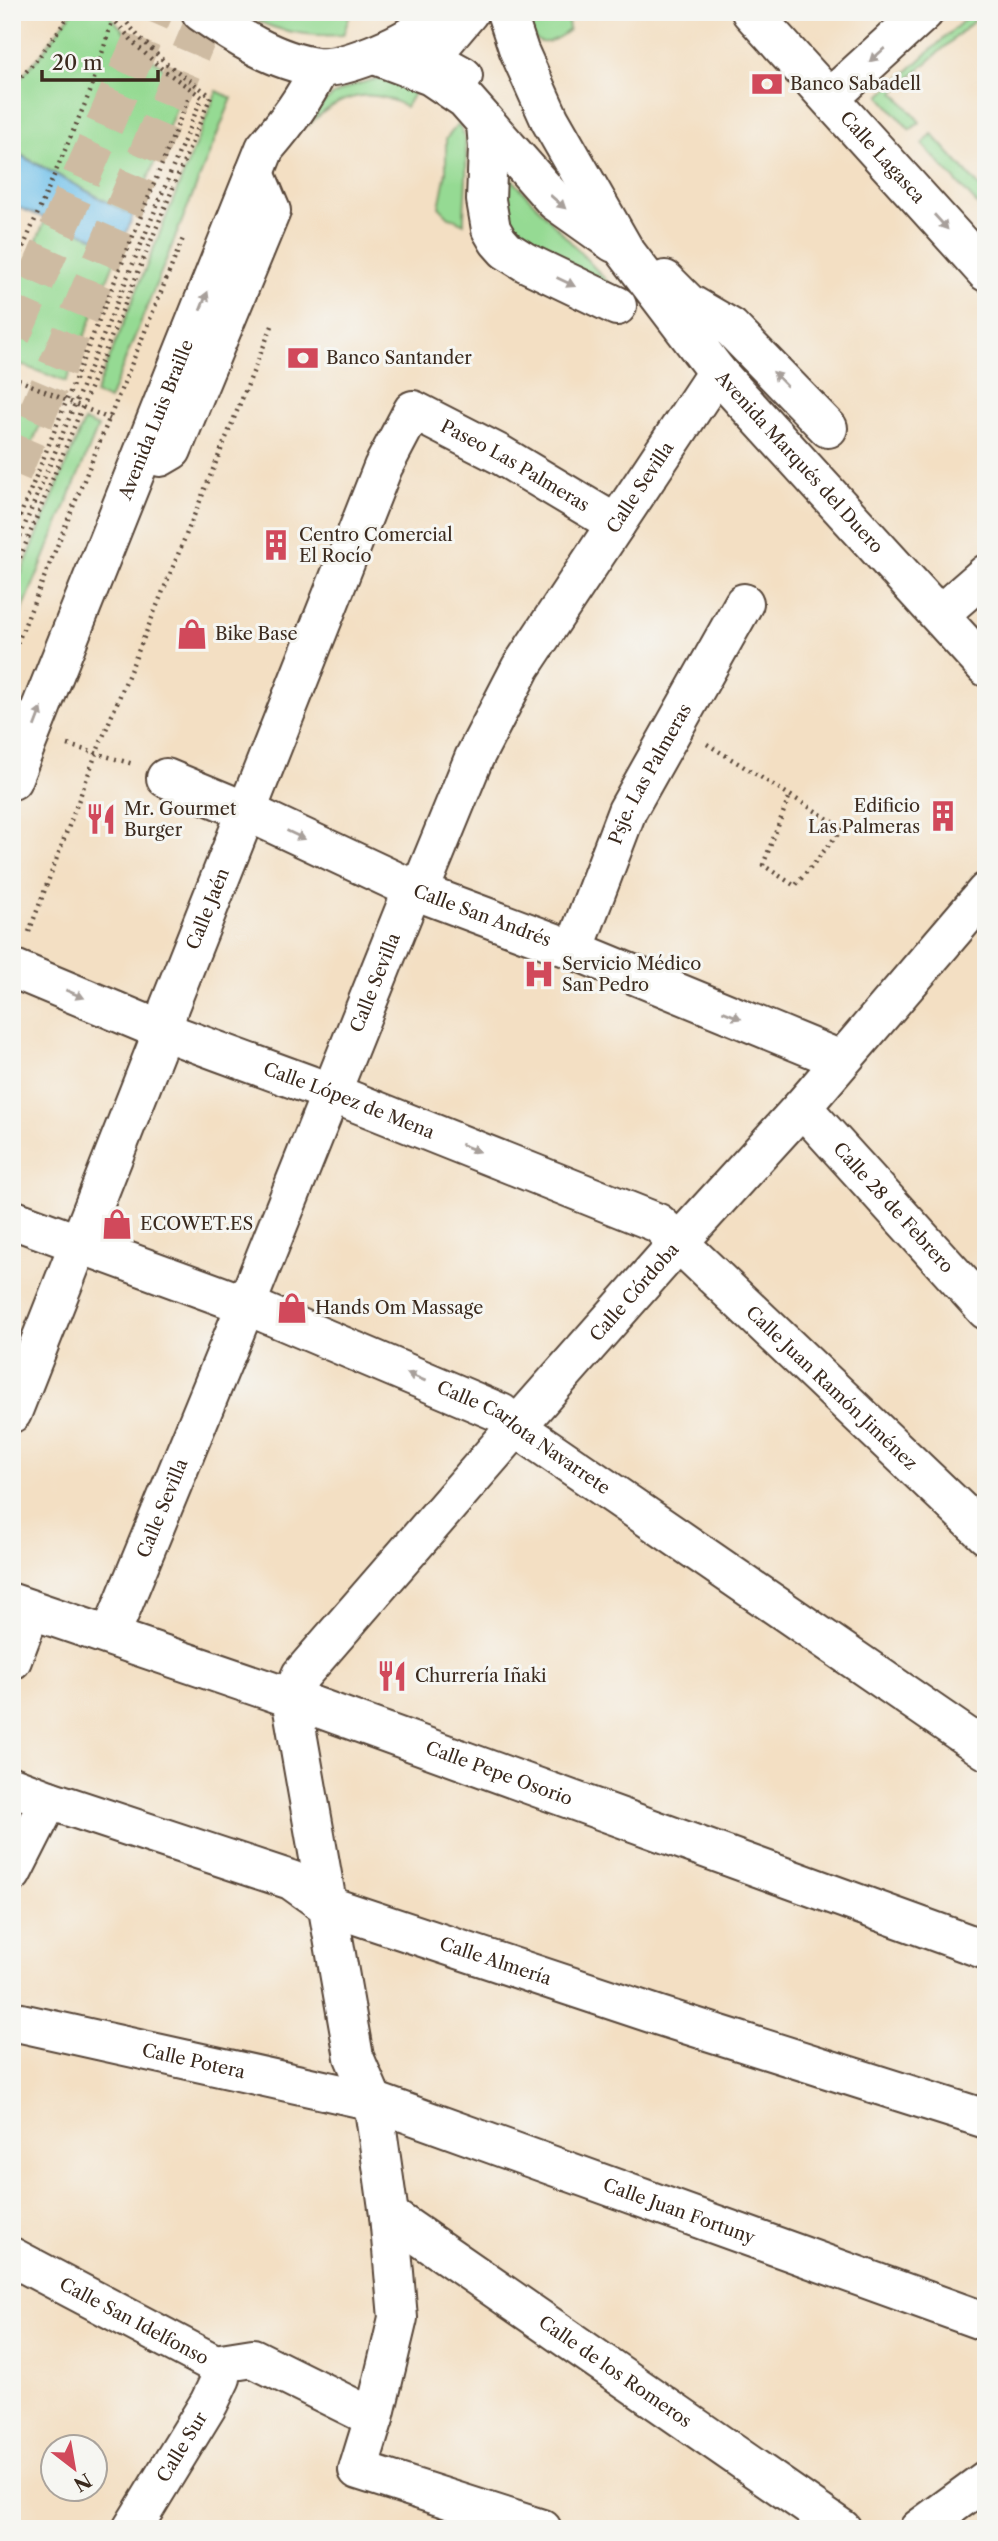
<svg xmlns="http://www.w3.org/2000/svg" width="998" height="2541" viewBox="0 0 998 2541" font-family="'Libre Caslon Text',serif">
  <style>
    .green { fill: #95da93; stroke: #688258; stroke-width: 2 }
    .water { fill: #6ec0ea; stroke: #547584; stroke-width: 2 }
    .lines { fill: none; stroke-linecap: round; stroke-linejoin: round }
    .highway-tunnel { stroke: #cebba2; stroke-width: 38; stroke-dasharray: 38 19; stroke-linecap: butt }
    .minor-casing { stroke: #574537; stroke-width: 42 }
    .path { stroke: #574537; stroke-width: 4.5; stroke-dasharray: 2 5; stroke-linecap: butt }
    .minor { stroke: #fff; stroke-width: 38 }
    .path-bridge { stroke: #574537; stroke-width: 4.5; stroke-dasharray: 2 5; stroke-linecap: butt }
    .oneway { fill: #a79f9a }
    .labels { text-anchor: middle; stroke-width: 6; stroke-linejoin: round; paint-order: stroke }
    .poi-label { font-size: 18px; fill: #3b2a1e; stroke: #f6f6f2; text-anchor: start }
    .street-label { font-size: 18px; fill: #3b2a1e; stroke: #f6f6f2 }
  </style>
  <rect width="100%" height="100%" fill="#f6f6f2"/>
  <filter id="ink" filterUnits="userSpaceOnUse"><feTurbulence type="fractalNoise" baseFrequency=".0143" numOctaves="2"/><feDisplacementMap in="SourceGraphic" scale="14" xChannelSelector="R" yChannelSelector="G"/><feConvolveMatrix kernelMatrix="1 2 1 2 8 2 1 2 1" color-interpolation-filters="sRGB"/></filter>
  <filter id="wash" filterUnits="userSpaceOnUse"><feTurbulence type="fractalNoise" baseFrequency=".00686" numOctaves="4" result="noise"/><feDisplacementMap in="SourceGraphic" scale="28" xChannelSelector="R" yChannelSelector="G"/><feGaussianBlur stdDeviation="1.57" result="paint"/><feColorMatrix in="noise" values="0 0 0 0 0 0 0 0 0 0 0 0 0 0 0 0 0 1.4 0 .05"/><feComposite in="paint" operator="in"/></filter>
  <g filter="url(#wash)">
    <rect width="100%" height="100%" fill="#f3dfc3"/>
    <path class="green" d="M 72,12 L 107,12 L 136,45 L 185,86 L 133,216 L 12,150 L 12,87 L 39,57 Z
      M 247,12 L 351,12 L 343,35 C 316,37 265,32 247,12 Z
      M 521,12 L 567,12 L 569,30 C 539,54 533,41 521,12 Z
      M 973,12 L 984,12 L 894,92 L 920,122 L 910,130 L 880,96 Z
      M 383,78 L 419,85 L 406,107 C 369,85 336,97 308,126 C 319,95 353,83 383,78 Z
      M 217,91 L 232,98 L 109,400 L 95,394 Z
      M 458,124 C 473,140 463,202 464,224 L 449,217 L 439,207 L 446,172 L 446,139 Z
      M 932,134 L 986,194 L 986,214 L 922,144 Z
      M 509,176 L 619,294 L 513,238 L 506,212 Z
      M 46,218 L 120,248 L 66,382 L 12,361 L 12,301 Z
      M 12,400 L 45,413 L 12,491 Z
      M 84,421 L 98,427 L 12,636 L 12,596 Z"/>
    <path class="water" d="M 12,151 L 133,216 L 120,248 L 12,205 Z"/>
  </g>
  <g filter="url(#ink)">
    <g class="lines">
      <path class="highway-tunnel" d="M 12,335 L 154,12
        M 12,473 L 208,12"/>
      <defs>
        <g id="minor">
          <path d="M 201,12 C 234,35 276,62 317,67 C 342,70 402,45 422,28 C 427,24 432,17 436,12"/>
          <path id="s1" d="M 506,12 L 519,51 L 550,120 L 625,251 L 717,372 L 986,667"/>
          <path id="s2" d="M 751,12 L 986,272"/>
          <path d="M 375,55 L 431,76 L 465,99 L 555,201 L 614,243"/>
          <path d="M 463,76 L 430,58 L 469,12"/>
          <path d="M 830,98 L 924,12"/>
          <path d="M 486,124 L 488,147 L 486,200 L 491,229 L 498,241 L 506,250 L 525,262 L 617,306"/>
          <path d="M 665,280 L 688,303 L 731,328 L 828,428"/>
          <path d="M 160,457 L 172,450 L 271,211 L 255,173"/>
          <path d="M 940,614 L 986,574"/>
          <path id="s3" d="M 166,778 L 248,812 L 419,892 L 574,950 L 841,1060"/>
          <path id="s4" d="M 12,780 L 265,148 C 287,122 305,99 319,68"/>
          <path id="s5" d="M 574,950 L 627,811 L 744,603"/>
          <path id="s6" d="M 12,968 L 163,1031 L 332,1093 L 658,1223 L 986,1535"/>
          <path id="s7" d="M 802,1107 L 986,1310"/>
          <path id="s8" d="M 12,1219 L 246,1305 L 501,1413 L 516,1427 L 986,1750"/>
          <path id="s9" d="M 12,1413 L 163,1031 L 169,1007 L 383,467 L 413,410 L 499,454 L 616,524"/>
          <path id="s10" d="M 12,1603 L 291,1698 L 986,1950"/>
          <path id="s11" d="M 110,1636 L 246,1305 L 408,901 L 419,892 L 474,758 L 521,667 L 717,372"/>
          <path d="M 12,1660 L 31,1610"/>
          <path id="s12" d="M 12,1786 L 49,1800 L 291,1880 L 326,1905 L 660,2016 L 986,2119"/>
          <path d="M 12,1873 L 49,1800"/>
          <path id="s13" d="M 12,2021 L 373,2101 L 986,2322"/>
          <path id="s14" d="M 389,2215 L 842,2529"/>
          <path id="s15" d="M 12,2257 L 215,2364 L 253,2358 L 374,2418"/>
          <path id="s16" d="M 132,2529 L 209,2403 L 221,2378 L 215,2364"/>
          <path id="s17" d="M 542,2529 L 358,2470 L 374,2418 L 398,2318 L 389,2215 L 373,2101 L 354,2057 L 291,1698 L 301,1675 L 516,1427 L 678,1243 L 802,1107 L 986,892"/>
          <path d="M 919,2529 L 986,2480"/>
        </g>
      </defs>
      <use href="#minor" class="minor-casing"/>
      <path class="path" d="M 12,87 L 39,57 L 72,12
        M 12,377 L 110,419
        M 12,536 L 189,97
        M 12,556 L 202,97 L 162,69 L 136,45 L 107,12
        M 12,577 L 211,96 L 167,64 L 138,36 L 118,12
        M 12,656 L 184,236
        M 707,744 L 843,828 L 795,886 L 763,865 L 790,795
        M 68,745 L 133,764
        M 29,932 L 96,754 L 272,326"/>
      <use href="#minor" class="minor"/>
      <path class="path-bridge" d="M 12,273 L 90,92 L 115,12"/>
    </g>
    <defs><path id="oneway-solid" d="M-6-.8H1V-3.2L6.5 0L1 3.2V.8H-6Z" transform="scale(1.75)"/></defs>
    <g class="oneway">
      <use href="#oneway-solid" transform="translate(877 55) rotate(138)"/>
      <use href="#oneway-solid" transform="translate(558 202) rotate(41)"/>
      <use href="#oneway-solid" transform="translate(941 222) rotate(48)"/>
      <use href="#oneway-solid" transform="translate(566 282) rotate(26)"/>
      <use href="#oneway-solid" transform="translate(204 301) rotate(-68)"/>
      <use href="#oneway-solid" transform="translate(780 379) rotate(-134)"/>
      <use href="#oneway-solid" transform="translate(38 717) rotate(-69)"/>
      <use href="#oneway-solid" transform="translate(296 835) rotate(25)"/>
      <use href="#oneway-solid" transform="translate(75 994) rotate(23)"/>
      <use href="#oneway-solid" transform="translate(732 1015) rotate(22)"/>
      <use href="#oneway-solid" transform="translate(470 1148) rotate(22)"/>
      <use href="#oneway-solid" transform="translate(416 1377) rotate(-157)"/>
    </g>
  </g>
  <defs>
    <symbol id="bank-bare" viewBox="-9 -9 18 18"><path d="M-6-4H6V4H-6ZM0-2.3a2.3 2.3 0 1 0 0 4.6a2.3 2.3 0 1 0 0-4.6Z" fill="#d1495b" stroke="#f6f6f2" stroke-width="2.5" paint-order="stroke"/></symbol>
    <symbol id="building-bare" viewBox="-9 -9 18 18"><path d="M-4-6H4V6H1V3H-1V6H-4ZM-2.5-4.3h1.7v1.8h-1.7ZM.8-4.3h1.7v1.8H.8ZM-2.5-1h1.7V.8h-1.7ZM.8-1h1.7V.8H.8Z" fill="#d1495b" stroke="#f6f6f2" stroke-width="2.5" paint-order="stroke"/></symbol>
    <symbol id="shop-bare" viewBox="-9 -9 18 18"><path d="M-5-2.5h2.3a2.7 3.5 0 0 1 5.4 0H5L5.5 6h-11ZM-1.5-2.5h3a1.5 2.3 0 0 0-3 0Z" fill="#d1495b" stroke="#f6f6f2" stroke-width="2.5" paint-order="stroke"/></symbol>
    <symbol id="restaurant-bare" viewBox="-9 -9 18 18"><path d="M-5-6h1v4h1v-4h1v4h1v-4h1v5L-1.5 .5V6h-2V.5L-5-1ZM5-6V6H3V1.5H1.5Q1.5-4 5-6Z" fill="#d1495b" stroke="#f6f6f2" stroke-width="2.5" paint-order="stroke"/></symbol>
    <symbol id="hospital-bare" viewBox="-9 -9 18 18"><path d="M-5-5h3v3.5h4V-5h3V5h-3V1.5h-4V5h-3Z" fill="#d1495b" stroke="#f6f6f2" stroke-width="2.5" paint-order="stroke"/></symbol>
  </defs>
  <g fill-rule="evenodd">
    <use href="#bank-bare" x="745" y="62" width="44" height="44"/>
    <use href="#bank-bare" x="281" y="336" width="44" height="44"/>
    <use href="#building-bare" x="254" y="523" width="44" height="44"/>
    <use href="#shop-bare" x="170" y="612" width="44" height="44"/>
    <use href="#building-bare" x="921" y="794" width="44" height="44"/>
    <use href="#restaurant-bare" x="79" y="797" width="44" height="44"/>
    <use href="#hospital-bare" x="517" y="952" width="44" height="44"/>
    <use href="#shop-bare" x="95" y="1202" width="44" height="44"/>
    <use href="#shop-bare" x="270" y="1286" width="44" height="44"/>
    <use href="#restaurant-bare" x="370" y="1654" width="44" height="44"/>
  </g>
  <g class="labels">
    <g class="poi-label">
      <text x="790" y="90">Banco Sabadell</text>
      <text x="326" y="364">Banco Santander</text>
      <text x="299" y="541">Centro Comercial<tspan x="299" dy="21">El Rocío</tspan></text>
      <text x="215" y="640">Bike Base</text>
      <text x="920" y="812" text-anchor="end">Edificio<tspan x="920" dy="21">Las Palmeras</tspan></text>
      <text x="124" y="815">Mr. Gourmet<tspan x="124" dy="21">Burger</tspan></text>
      <text x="562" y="970">Servicio Médico<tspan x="562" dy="21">San Pedro</tspan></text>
      <text x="140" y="1230">ECOWET.ES</text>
      <text x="315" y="1314">Hands Om Massage</text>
      <text x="415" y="1682">Churrería Iñaki</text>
    </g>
    <g class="street-label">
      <text dy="6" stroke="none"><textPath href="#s2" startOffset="196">Calle Lagasca</textPath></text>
      <text dy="6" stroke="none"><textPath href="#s4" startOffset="388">Avenida Luis Braille</textPath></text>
      <text dy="6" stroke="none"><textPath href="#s1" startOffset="542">Avenida Marqués del Duero</textPath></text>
      <text dy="6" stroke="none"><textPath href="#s9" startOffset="1197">Paseo Las Palmeras</textPath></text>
      <text dy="6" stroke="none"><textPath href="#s11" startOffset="1270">Calle Sevilla</textPath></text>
      <text dy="6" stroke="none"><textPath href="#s5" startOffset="192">Psje. Las Palmeras</textPath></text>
      <text dy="6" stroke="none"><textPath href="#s9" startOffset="541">Calle Jaén</textPath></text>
      <text dy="6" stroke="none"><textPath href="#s3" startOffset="345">Calle San Andrés</textPath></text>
      <text dy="6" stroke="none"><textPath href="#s11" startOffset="705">Calle Sevilla</textPath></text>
      <text dy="6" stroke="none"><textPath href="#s6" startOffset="362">Calle López de Mena</textPath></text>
      <text dy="6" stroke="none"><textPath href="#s7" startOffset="136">Calle 28 de Febrero</textPath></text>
      <text dy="6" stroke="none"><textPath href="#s17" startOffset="1514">Calle Córdoba</textPath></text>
      <text dy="6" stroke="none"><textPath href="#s6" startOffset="934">Calle Juan Ramón Jiménez</textPath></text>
      <text dy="6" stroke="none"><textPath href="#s8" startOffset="558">Calle Carlota Navarrete</textPath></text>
      <text dy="6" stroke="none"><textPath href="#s11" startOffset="138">Calle Sevilla</textPath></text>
      <text dy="6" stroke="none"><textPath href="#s10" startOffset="516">Calle Pepe Osorio</textPath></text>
      <text dy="6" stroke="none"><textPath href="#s12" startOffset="516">Calle Almería</textPath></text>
      <text dy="6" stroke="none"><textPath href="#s13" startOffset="186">Calle Potera</textPath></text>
      <text dy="6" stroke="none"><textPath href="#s13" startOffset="695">Calle Juan Fortuny</textPath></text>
      <text dy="6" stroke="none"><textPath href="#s15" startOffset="138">Calle San Idelfonso</textPath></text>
      <text dy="6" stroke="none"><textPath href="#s14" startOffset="275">Calle de los Romeros</textPath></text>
      <text dy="6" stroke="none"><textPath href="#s16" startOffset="96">Calle Sur</textPath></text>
    </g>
  </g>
  <rect width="998" height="2541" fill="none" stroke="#f6f6f2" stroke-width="42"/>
  <g transform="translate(74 2468) rotate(149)"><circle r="33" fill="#f6f6f2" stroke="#aba49d" stroke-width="2"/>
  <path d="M0-5L12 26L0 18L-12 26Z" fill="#d1495b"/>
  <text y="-10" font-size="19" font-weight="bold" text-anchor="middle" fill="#3b2a1e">N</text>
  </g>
  <path d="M42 70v10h116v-10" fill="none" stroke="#3b2a1e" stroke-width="3.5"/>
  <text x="52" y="70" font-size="21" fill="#3b2a1e" stroke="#f6f6f2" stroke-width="5" paint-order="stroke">20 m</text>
</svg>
